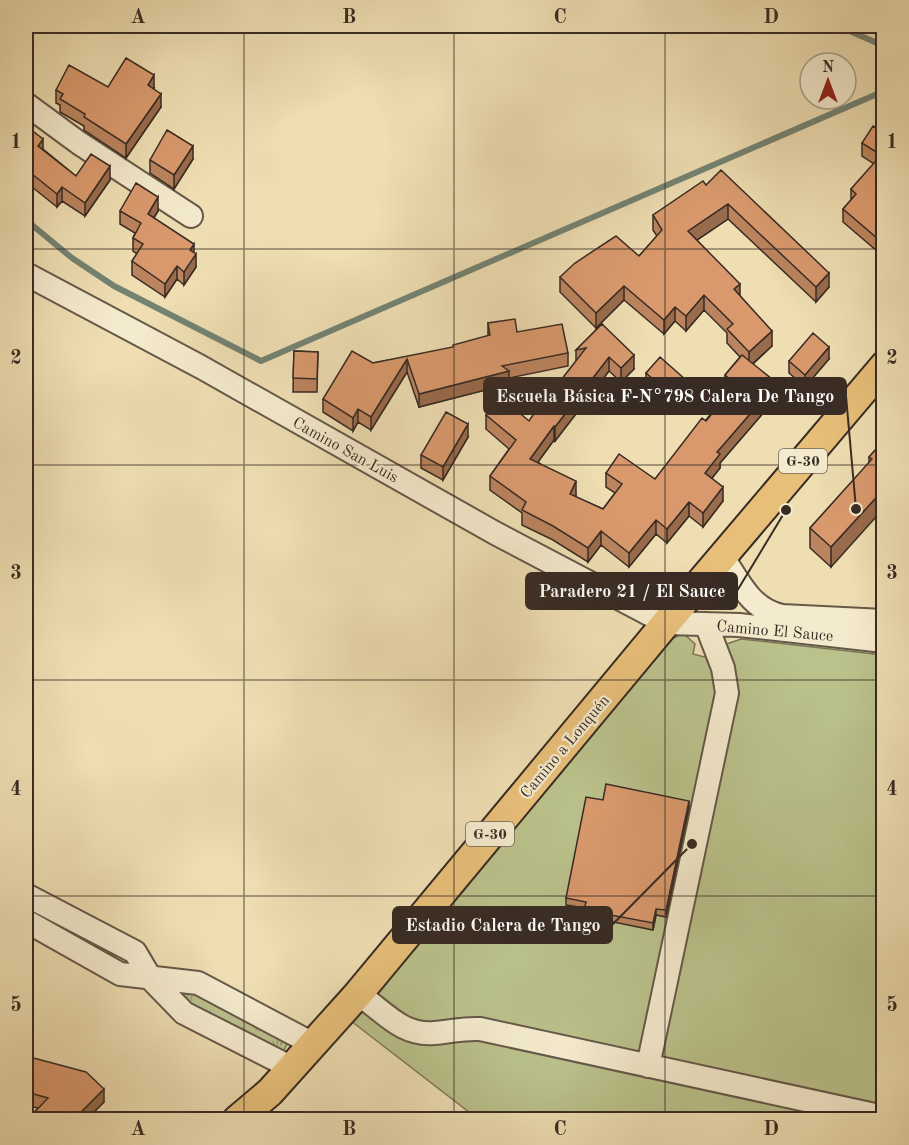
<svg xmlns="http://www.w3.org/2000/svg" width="909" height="1145" viewBox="0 0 909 1145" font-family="'Old Standard TT',serif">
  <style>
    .grass { fill: url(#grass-tufts); stroke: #797658; stroke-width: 1.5 }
    .pitch { fill: #bac18b; stroke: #797658; stroke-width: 1.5 }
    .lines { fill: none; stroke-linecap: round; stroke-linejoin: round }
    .stream { stroke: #738373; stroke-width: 6 }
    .minor-casing { stroke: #665848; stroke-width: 26 }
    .major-casing { stroke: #382b24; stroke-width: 32 }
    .minor { stroke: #f4eacd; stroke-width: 22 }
    .major { stroke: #e7bf79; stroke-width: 28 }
    .wall { fill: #bb845e; stroke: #382b24; stroke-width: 1.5 }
    .shaded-wall { fill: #986b4c; stroke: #382b24; stroke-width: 1.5 }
    .building { fill: #d9996d; stroke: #382b24; stroke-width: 1.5 }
    .grid { fill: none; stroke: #382b24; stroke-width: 1.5; stroke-opacity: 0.55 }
    .labels { text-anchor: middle; stroke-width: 4.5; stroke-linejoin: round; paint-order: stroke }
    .shield { fill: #f4eacd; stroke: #706457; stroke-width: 1.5 }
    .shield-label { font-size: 15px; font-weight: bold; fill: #382b24 }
    .street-label { font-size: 16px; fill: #382b24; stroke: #f4eacd }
    .leader { fill: none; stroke: #382b24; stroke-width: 2 }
    .callout-dot { fill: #382b24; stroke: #f4eacd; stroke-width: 2 }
    .callout { fill: #382b24; stroke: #382b24; stroke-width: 2 }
    .callout-label { font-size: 18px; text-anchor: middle; font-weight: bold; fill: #fff }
    .neatline { fill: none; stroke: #382b24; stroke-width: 2 }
    .grid-label { font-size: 20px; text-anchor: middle; font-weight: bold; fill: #382b24 }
  </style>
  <defs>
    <pattern id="grass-tufts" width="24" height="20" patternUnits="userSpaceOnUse" patternTransform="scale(1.5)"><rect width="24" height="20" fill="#bac18b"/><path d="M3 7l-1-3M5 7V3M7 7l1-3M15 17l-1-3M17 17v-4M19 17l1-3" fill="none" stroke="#989d71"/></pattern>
  </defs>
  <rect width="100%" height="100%" fill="#eedeb2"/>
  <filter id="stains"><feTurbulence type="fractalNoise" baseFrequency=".00333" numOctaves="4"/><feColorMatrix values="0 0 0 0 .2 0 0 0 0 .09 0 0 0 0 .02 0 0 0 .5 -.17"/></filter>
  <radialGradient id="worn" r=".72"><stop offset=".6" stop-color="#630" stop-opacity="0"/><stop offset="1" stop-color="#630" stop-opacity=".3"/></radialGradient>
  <path class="grass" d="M 165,984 L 197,988 L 290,1039 L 280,1057 L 187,1007 Z"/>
  <path class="pitch" d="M 683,633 L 695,644 L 693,654 L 708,658 L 721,646 L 741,639 L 883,655 L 883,1119 L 478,1119 L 351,1021 L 670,640 Z"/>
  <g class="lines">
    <path class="stream" d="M 838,26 L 884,46
      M 26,220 L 72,258 L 114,286 L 261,361 L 884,91"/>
    <defs>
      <path id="minor" d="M 26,104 L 79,143 L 191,216
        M 26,274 L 201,367 L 495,533 L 666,623 L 739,625 L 884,641
        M 722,556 C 739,581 750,609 782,616 L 884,621
        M 26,895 L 135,952 L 151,979 L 184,1013 L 292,1068
        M 26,921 L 120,974 L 198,983 L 313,1044
        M 358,994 C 383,1010 401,1036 434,1033 C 451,1032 462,1028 480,1029 L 884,1117
        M 648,1066 L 727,693 L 723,668 L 706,624"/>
      <path id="major" d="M 237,1120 L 270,1092 L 358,994 L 666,623 L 884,366"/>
    </defs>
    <use href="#minor" class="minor-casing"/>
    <use href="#major" class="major-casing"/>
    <use href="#minor" class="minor"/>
    <use href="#major" class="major"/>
  </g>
  <path class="wall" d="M 108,87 L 154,88 L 153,89 L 161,107 L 126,158 L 84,130 L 84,126 L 60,112 L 60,105 L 56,103 L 56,90 Z
    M 26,126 L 43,149 L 76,176 L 110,180 L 85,216 L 62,201 L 57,207 L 32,187 L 32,185 L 26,180 Z
    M 884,132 L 884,257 L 843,222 L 843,209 L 851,200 L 851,189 L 874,164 L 862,156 L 862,143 Z
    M 193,159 L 174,189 L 150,173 L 150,160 Z
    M 706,185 L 829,287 L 816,302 L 728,219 L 697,240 L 740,296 L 772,346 L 753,364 L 777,397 L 720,463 L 720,468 L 712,478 L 723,501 L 703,527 L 689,516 L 667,543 L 656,534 L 629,567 L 601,545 L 588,562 L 553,540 L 522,525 L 522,513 L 490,490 L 490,476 L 509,449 L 486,429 L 486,415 L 529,421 L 576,361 L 576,350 L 602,324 L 634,369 L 621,382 L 609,371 L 555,441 L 554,440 L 538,462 L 576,495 L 575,497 L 603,509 L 615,493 L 606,487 L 606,473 L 655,479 L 729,393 L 725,389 L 725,375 L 740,357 L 727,343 L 727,333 L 704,310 L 686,331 L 675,321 L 664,334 L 624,300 L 596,328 L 560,292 L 560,277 L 639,256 L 657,236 L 653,230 L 653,215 Z
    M 120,211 L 158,211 L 154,218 L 194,253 L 196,267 L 184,285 L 177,279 L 165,297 L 132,275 L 132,261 L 137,254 L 133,251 L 133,238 L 135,233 L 120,224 Z
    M 488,323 L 517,332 L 568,353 L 568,366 L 509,378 L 509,384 L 419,407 L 407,372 L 371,430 L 358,422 L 353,431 L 323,412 L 323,399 L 373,363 L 453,348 L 488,336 Z
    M 294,351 L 318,352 L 317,392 L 293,392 Z
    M 829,359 L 805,387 L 789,373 L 789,361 Z
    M 646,373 L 686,393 L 671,409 L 646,386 Z
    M 468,437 L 443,480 L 421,468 L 421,455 Z
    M 884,440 L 831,567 L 810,548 L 810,528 L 869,463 L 869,457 Z
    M 603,800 L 689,807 L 666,917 L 656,915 L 653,930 L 584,916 L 585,908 L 566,905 L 566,898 Z
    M 26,1056 L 104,1102 L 87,1119 L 29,1119 L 29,1118 L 38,1108 L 26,1105 Z"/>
  <path class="shaded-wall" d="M 26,26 L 30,26 L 30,29 L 26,36 Z
    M 154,75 L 154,88 L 148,99 L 148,85 Z
    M 161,94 L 161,107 L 126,158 L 126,144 Z
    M 43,139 L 43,152 L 38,146 Z
    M 193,146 L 193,159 L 174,189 L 174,175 Z
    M 110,166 L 110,180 L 85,216 L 85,203 Z
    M 62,187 L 62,201 L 57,207 L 57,194 Z
    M 158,197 L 158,211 L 148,227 L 148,214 Z
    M 728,204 L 728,219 L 688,246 L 688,231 Z
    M 194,244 L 194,257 L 196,254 L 196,267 L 184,285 L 184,272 L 190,250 Z
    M 177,266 L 177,279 L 165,297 L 165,284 Z
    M 829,273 L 829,287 L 816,302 L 816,287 Z
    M 740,284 L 740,298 L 734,289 Z
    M 624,286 L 624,300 L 596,328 L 596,313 Z
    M 704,295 L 704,310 L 686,331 L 686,316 Z
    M 675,307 L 675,321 L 664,334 L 664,320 Z
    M 772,331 L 772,346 L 749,367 L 749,352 Z
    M 829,347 L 829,359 L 805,387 L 805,375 Z
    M 634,355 L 634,369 L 621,382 L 621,368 Z
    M 609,357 L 609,371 L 555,441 L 555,427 Z
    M 407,359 L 407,372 L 371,430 L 371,417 Z
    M 509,371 L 509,384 L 419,407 L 419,394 Z
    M 686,380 L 686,393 L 671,409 L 671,395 Z
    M 777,383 L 777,397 L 720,463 L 720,468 L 705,487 L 705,473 L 717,452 Z
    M 358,409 L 358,422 L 353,431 L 353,418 Z
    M 468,424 L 468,437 L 443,480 L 443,467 Z
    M 554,426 L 554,440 L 530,473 L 530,459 Z
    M 576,481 L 576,495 L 570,508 L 570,494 Z
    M 723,487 L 723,501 L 703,527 L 703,513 Z
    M 884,489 L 884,508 L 831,567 L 831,547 Z
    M 689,502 L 689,516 L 667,543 L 667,529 Z
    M 656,520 L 656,534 L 629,567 L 629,553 Z
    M 601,531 L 601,545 L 588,562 L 588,548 Z
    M 689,801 L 689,807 L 666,917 L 666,910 Z
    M 656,909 L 656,915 L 653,930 L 653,923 Z
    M 104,1089 L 104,1102 L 87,1119 L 74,1119 Z"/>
  <path class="building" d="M 126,58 L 154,75 L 148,85 L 161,94 L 126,144 L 84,117 L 85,114 L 60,99 L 63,94 L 56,90 L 69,65 L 108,87 Z
    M 26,126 L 43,139 L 38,146 L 76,176 L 91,154 L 110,166 L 85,203 L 62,187 L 57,194 L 32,174 L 33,173 L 26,167 Z
    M 873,126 L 884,132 L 884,244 L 843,209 L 856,194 L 851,189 L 881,155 L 862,143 Z
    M 167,130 L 193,146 L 174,175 L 150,160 Z
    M 721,170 L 829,273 L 816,287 L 728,204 L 688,231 L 740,284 L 734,289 L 772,331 L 749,352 L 727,329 L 733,324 L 704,295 L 686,316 L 675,307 L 664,320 L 624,286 L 596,313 L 560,277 L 575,263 L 616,236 L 639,256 L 662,230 L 653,215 L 703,181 L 706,185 Z
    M 136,183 L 158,197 L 148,214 L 194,244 L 190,250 L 196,254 L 184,272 L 177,266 L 165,284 L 132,261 L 143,244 L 133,238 L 141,223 L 120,211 Z
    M 515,319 L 517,332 L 562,324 L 568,353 L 502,366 L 509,371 L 419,394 L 407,359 L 371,417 L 358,409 L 353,418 L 323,399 L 352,351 L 373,363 L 453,347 L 453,345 L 490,335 L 488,323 Z
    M 602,324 L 634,355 L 621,368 L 609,357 L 555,427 L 554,426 L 530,459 L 576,481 L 570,494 L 603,509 L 622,484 L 606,473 L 619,454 L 655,479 L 702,418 L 706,421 L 736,384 L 725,375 L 742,355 L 777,383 L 717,452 L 720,454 L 705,473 L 723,487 L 703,513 L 689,502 L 667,529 L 656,520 L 629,553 L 601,531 L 588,548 L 553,526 L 522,510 L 526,502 L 490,476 L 516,440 L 486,415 L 501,397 L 529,421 L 546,396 L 548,397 L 586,348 L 576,350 Z
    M 813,333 L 829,347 L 805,375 L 789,361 Z
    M 294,351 L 318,352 L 317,379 L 293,378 Z
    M 660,357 L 686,380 L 671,395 L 646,373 Z
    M 446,412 L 468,424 L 443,467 L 421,455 Z
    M 884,440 L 884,489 L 831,547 L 810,528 L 872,459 L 869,457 Z
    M 606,784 L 689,801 L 666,910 L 656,909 L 653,923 L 584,910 L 586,902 L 566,898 L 586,797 L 603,800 Z
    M 26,1056 L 86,1072 L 104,1089 L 74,1119 L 30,1119 L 29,1118 L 48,1098 L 26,1092 Z"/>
  <path class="grid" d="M 244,26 L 244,1120M 454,26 L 454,1120M 665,26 L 665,1120M 26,249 L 884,249M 26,465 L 884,465M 26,680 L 884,680M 26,896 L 884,896"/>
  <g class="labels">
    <g class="shield">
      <rect x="779" y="449" width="48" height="24" rx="4.5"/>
      <rect x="466" y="822" width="48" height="24" rx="4.5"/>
    </g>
    <g class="shield-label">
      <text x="803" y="466">G-30</text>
      <text x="490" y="839">G-30</text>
    </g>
    <g class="street-label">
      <text transform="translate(346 449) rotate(29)" y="6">Camino San Luis</text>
      <text transform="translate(775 630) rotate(5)" y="6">Camino El Sauce</text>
      <text transform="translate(564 746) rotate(-50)" y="6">Camino a Lonquén</text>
    </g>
  </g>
  <path class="leader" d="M856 509L846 396M786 510L737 591M692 844L612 925"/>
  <g class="callout-dot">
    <circle cx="856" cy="509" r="6"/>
    <circle cx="786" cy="510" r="6"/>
    <circle cx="692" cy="844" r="6"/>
  </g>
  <g class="callout">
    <rect x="484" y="378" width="362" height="36" rx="6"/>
    <rect x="526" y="573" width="211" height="36" rx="6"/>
    <rect x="393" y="907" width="219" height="36" rx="6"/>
  </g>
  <g class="callout-label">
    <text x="665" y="402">Escuela Básica F-N°798 Calera De Tango</text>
    <text x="632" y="597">Paradero 21 / El Sauce</text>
    <text x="503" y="931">Estadio Calera de Tango</text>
  </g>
  <rect width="909" height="1145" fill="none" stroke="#eedeb2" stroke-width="66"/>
  <g transform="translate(828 81)"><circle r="28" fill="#f4eacd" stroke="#a99e89" stroke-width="1.5"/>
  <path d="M0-4.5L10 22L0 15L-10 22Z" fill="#8f2418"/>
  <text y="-9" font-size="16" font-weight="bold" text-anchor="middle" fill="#382b24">N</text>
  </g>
  <rect x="33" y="33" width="843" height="1079" class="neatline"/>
  <g class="grid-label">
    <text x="138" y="23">A</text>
    <text x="349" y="23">B</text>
    <text x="560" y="23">C</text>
    <text x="771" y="23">D</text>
    <text x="16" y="148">1</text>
    <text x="892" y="148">1</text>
    <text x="16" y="364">2</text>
    <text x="892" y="364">2</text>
    <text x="16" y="579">3</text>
    <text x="892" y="579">3</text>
    <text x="16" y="795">4</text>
    <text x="892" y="795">4</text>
    <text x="16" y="1011">5</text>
    <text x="892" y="1011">5</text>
    <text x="138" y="1135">A</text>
    <text x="349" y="1135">B</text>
    <text x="560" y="1135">C</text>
    <text x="771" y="1135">D</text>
  </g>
  <rect width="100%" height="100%" filter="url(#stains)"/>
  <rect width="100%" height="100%" fill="url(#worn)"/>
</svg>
